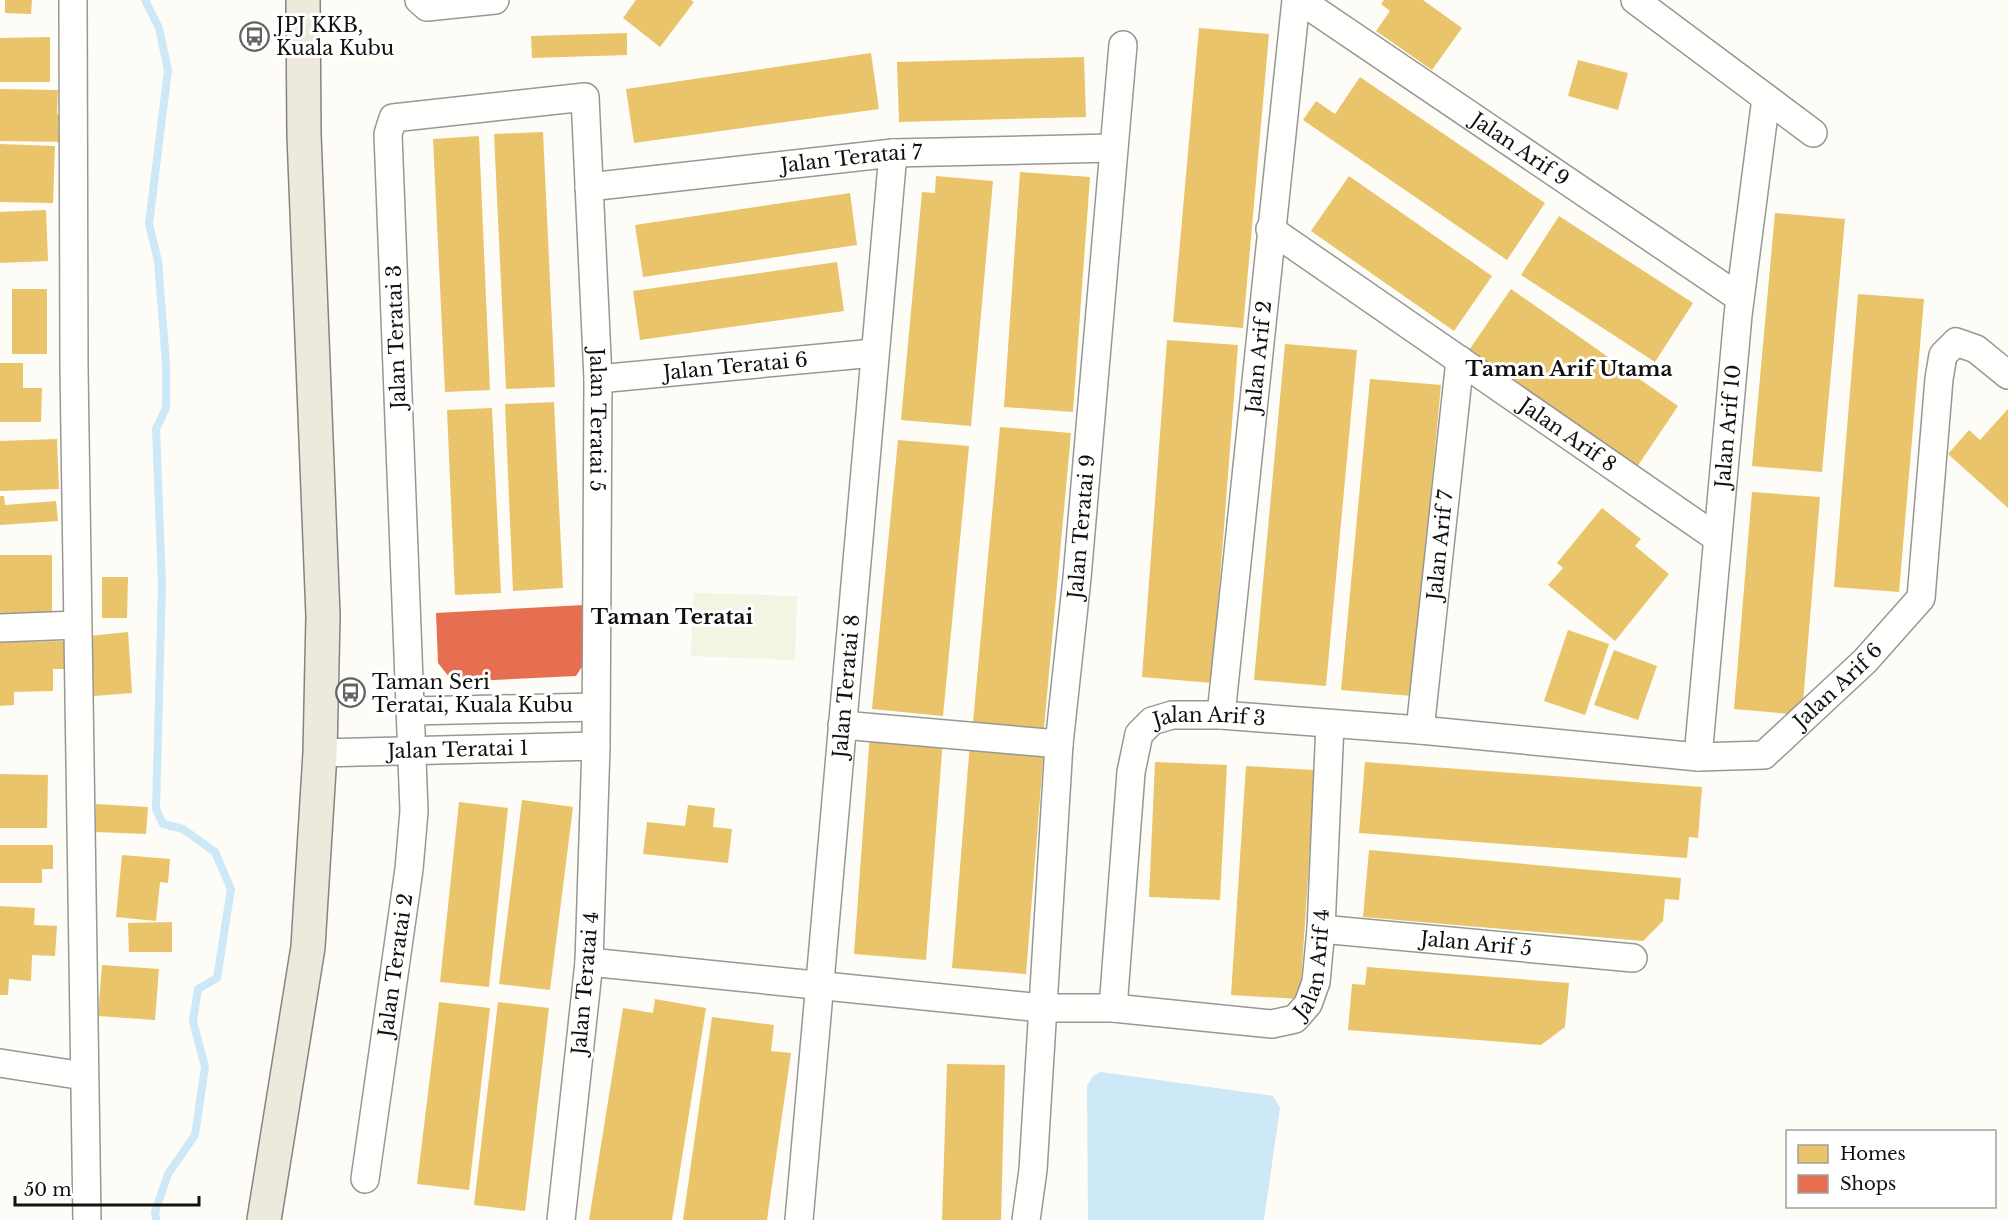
<svg xmlns="http://www.w3.org/2000/svg" width="2008" height="1220" viewBox="0 0 2008 1220" font-family="'Libre Baskerville',serif">
  <style>
    .pitch { fill: #f0f6e1 }
    .water { fill: #cde8f7 }
    .homes { fill: #e9c46a }
    .shops { fill: #e76f51 }
    .lines { fill: none; stroke-linecap: round; stroke-linejoin: round }
    .stream { stroke: #cde8f7; stroke-width: 8 }
    .minor-casing { stroke: #979795; stroke-width: 30 }
    .major-casing { stroke: #858482; stroke-width: 36 }
    .minor { stroke: #fffffe; stroke-width: 27 }
    .major { stroke: #ede9dc; stroke-width: 33 }
    .labels { text-anchor: middle; stroke-width: 6; stroke-linejoin: round; paint-order: stroke }
    .poi-label { font-size: 20px; fill: #111; stroke: #fff; text-anchor: start }
    .street-label { font-size: 20px; fill: #111; stroke: #fff }
    .neighbourhood-label { font-size: 21px; font-weight: bold; fill: #111; stroke: #fff }
  </style>
  <rect width="100%" height="100%" fill="#fdfcf7"/>
  <path class="pitch" d="M 693,593 L 797,596 L 795,660 L 691,656 Z"/>
  <path class="water" d="M 1101,1072 L 1273,1096 L 1280,1108 L 1264,1220 L 1088,1220 L 1087,1086 L 1093,1076 Z"/>
  <path class="homes" d="M 5,0 L 32,0 L 31,14 L 5,13 Z
    M 636,0 L 691,0 L 694,2 L 660,47 L 623,18 Z
    M 1384,0 L 1423,0 L 1462,28 L 1432,70 L 1376,31 L 1390,11 L 1381,4 Z
    M 1199,28 L 1269,34 L 1243,328 L 1173,322 Z
    M 627,33 L 627,55 L 532,58 L 531,36 Z
    M 50,37 L 50,82 L 0,82 L 0,38 Z
    M 871,53 L 879,109 L 634,143 L 626,89 Z
    M 1084,57 L 1086,117 L 899,122 L 897,62 Z
    M 1578,60 L 1628,73 L 1618,110 L 1568,96 Z
    M 1360,77 L 1545,203 L 1507,260 L 1303,120 L 1316,101 L 1335,114 Z
    M 0,89 L 58,90 L 57,114 L 68,115 L 68,142 L 0,141 Z
    M 543,132 L 555,387 L 506,389 L 494,134 Z
    M 479,136 L 490,390 L 445,392 L 433,139 Z
    M 0,144 L 55,146 L 53,203 L 0,202 Z
    M 1020,172 L 1090,177 L 1073,412 L 1004,407 Z
    M 936,176 L 993,181 L 971,426 L 901,420 L 922,192 L 935,193 Z
    M 1349,176 L 1492,276 L 1454,331 L 1311,231 Z
    M 850,193 L 857,245 L 643,277 L 635,225 Z
    M 46,210 L 48,261 L 0,263 L 0,212 Z
    M 1775,213 L 1845,219 L 1822,472 L 1752,466 Z
    M 1559,216 L 1693,303 L 1655,362 L 1521,275 Z
    M 837,262 L 844,311 L 640,340 L 633,291 Z
    M 12,289 L 47,289 L 47,354 L 12,354 Z
    M 1511,289 L 1678,406 L 1637,467 L 1469,350 Z
    M 1858,294 L 1924,299 L 1899,592 L 1834,587 Z
    M 1167,340 L 1238,345 L 1212,683 L 1142,677 Z
    M 1285,344 L 1357,350 L 1326,686 L 1254,680 Z
    M 0,363 L 23,363 L 23,388 L 42,388 L 41,422 L 0,422 Z
    M 1370,379 L 1441,385 L 1412,696 L 1341,690 Z
    M 554,402 L 563,588 L 513,591 L 505,404 Z
    M 492,408 L 501,593 L 455,595 L 447,410 Z
    M 2008,409 L 2008,508 L 1948,454 L 1969,430 L 1980,440 Z
    M 1000,427 L 1071,433 L 1044,728 L 973,722 Z
    M 57,439 L 59,489 L 0,491 L 0,441 Z
    M 898,440 L 969,446 L 943,716 L 872,709 Z
    M 1752,492 L 1820,497 L 1802,715 L 1734,709 Z
    M 0,496 L 4,496 L 5,505 L 56,501 L 58,521 L 0,525 Z
    M 1602,508 L 1641,539 L 1635,546 L 1669,574 L 1615,641 L 1548,585 L 1563,568 L 1557,563 Z
    M 0,555 L 52,555 L 52,615 L 0,615 Z
    M 102,577 L 128,577 L 127,618 L 102,618 Z
    M 1568,630 L 1609,644 L 1585,715 L 1544,701 Z
    M 128,632 L 132,693 L 94,696 L 89,636 Z
    M 64,641 L 65,669 L 53,669 L 53,691 L 14,692 L 14,705 L 0,706 L 0,642 Z
    M 1614,650 L 1657,666 L 1638,720 L 1594,705 Z
    M 870,733 L 943,739 L 926,960 L 854,954 Z
    M 970,742 L 1044,748 L 1026,974 L 952,968 Z
    M 1155,762 L 1227,765 L 1220,900 L 1149,897 Z
    M 1365,762 L 1702,787 L 1698,838 L 1689,837 L 1687,858 L 1359,833 Z
    M 1246,766 L 1315,770 L 1300,999 L 1231,995 Z
    M 0,774 L 48,775 L 47,828 L 0,828 Z
    M 522,800 L 573,807 L 550,990 L 499,984 Z
    M 459,802 L 508,808 L 489,987 L 440,982 Z
    M 96,804 L 148,807 L 146,834 L 95,832 Z
    M 688,805 L 715,808 L 713,827 L 732,829 L 728,863 L 643,854 L 647,822 L 685,826 Z
    M 0,845 L 53,845 L 53,869 L 42,869 L 42,883 L 0,883 Z
    M 1369,850 L 1681,878 L 1679,900 L 1665,899 L 1663,921 L 1643,941 L 1363,917 Z
    M 122,855 L 170,859 L 168,883 L 160,882 L 156,921 L 116,917 Z
    M 0,906 L 35,908 L 34,925 L 57,926 L 55,956 L 32,955 L 31,981 L 9,979 L 8,995 L 0,995 Z
    M 172,922 L 172,952 L 129,952 L 128,923 Z
    M 102,965 L 159,969 L 155,1020 L 98,1016 Z
    M 1367,967 L 1569,983 L 1565,1027 L 1541,1045 L 1348,1030 L 1352,984 L 1365,985 Z
    M 655,999 L 706,1008 L 672,1220 L 589,1220 L 623,1008 L 653,1013 Z
    M 439,1002 L 490,1008 L 469,1190 L 417,1184 Z
    M 498,1002 L 549,1008 L 525,1211 L 474,1205 Z
    M 712,1017 L 774,1025 L 771,1051 L 791,1053 L 767,1220 L 683,1220 Z
    M 947,1064 L 1005,1065 L 1001,1220 L 942,1220 Z"/>
  <path class="shops" d="M 584,605 L 587,659 L 576,676 L 453,682 L 438,663 L 436,613 Z"/>
  <g class="lines">
    <path class="stream" d="M 145,0 L 159,28 L 168,70 L 149,224 L 158,261 L 166,363 L 166,408 L 156,429 L 162,585 L 156,809 L 163,824 L 183,829 L 215,852 L 231,889 L 217,978 L 198,989 L 193,1021 L 205,1067 L 195,1135 L 168,1174 L 155,1212 L 156,1220"/>
    <defs>
      <g id="minor">
        <path d="M 73,0 L 74,368 L 87,1220"/>
        <path d="M 419,0 L 427,7 L 495,0"/>
        <path id="s1" d="M 1300,0 L 1740,298"/>
        <path d="M 1635,0 L 1813,133"/>
        <path id="s2" d="M 589,187 L 893,153 L 1113,148"/>
        <path id="s3" d="M 1270,229 L 1717,538"/>
        <path id="s4" d="M 598,379 L 874,353"/>
        <path d="M 0,628 L 77,625"/>
        <path d="M 411,711 L 596,707"/>
        <path id="s5" d="M 1221,715 L 1296,0"/>
        <path d="M 842,725 L 1059,744"/>
        <path id="s6" d="M 1420,730 L 1460,360"/>
        <path id="s7" d="M 320,753 L 596,746"/>
        <path id="s8" d="M 1698,757 L 1738,315 L 1766,98"/>
        <path id="s9" d="M 1321,929 L 1633,958"/>
        <path id="s10" d="M 589,962 L 1042,1008 L 1113,1008 L 1272,1024 L 1295,1019 L 1308,1004 L 1316,982 L 1321,929 L 1330,724"/>
        <path id="s11" d="M 1113,1008 L 1131,772 L 1139,734 L 1152,721 L 1172,715 L 1221,715 L 1420,730 L 1698,757 L 1764,755 L 1865,661 L 1921,598 L 1939,379 L 1943,355 L 1956,342 L 1976,349 L 2008,375"/>
        <path d="M 0,1063 L 84,1076"/>
        <path id="s12" d="M 365,1179 L 409,869 L 414,811 L 388,134 L 393,118 L 585,97 L 598,379 L 596,746 L 589,962 L 561,1220"/>
        <path id="s13" d="M 799,1220 L 893,153"/>
        <path id="s14" d="M 1026,1220 L 1033,1170 L 1059,744 L 1077,578 L 1123,45"/>
      </g>
      <path id="major" d="M 264,1220 L 308,947 L 320,753 L 323,616 L 304,135 L 303,0"/>
    </defs>
    <use href="#minor" class="minor-casing"/>
    <use href="#major" class="major-casing"/>
    <use href="#minor" class="minor"/>
    <use href="#major" class="major"/>
  </g>
  <defs>
    <symbol id="bus-ring" viewBox="-11 -11 22 22"><circle r="9.5" fill="#fff" stroke="#646362" stroke-width="1.5"/><path d="M-5-6H5V4H4V6H2V4H-2V6H-4V4H-5ZM-3.5-4V0h7V-4ZM-3.5 1.2v1.5H-2V1.2ZM2 1.2v1.5H3.5V1.2Z" fill="#646362"/></symbol>
  </defs>
  <g fill-rule="evenodd">
    <use href="#bus-ring" x="238" y="20" width="33" height="33"/>
    <use href="#bus-ring" x="334" y="676" width="33" height="33"/>
  </g>
  <g class="labels">
    <g class="poi-label">
      <text x="276" y="32">JPJ KKB,<tspan x="276" dy="23">Kuala Kubu</tspan></text>
      <text x="372" y="689">Taman Seri<tspan x="372" dy="23">Teratai, Kuala Kubu</tspan></text>
    </g>
    <g class="street-label">
      <text dy="7" stroke="none"><textPath href="#s1" startOffset="266">Jalan Arif 9</textPath></text>
      <text dy="7" stroke="none"><textPath href="#s2" startOffset="264">Jalan Teratai 7</textPath></text>
      <text transform="translate(396 337) rotate(-92)" y="7">Jalan Teratai 3</text>
      <text dy="7" stroke="none"><textPath href="#s5" startOffset="360">Jalan Arif 2</textPath></text>
      <text dy="7" stroke="none"><textPath href="#s4" startOffset="138">Jalan Teratai 6</textPath></text>
      <text dy="7" stroke="none"><textPath href="#s12" startOffset="1582">Jalan Teratai 5</textPath></text>
      <text dy="7" stroke="none"><textPath href="#s8" startOffset="332">Jalan Arif 10</textPath></text>
      <text dy="7" stroke="none"><textPath href="#s3" startOffset="362">Jalan Arif 8</textPath></text>
      <text dy="7" stroke="none"><textPath href="#s14" startOffset="696">Jalan Teratai 9</textPath></text>
      <text dy="7" stroke="none"><textPath href="#s6" startOffset="186">Jalan Arif 7</textPath></text>
      <text dy="7" stroke="none"><textPath href="#s11" startOffset="1010">Jalan Arif 6</textPath></text>
      <text dy="7" stroke="none"><textPath href="#s13" startOffset="536">Jalan Teratai 8</textPath></text>
      <text dy="7" stroke="none"><textPath href="#s11" startOffset="352">Jalan Arif 3</textPath></text>
      <text dy="7" stroke="none"><textPath href="#s7" startOffset="138">Jalan Teratai 1</textPath></text>
      <text dy="7" stroke="none"><textPath href="#s9" startOffset="156">Jalan Arif 5</textPath></text>
      <text dy="7" stroke="none"><textPath href="#s10" startOffset="770">Jalan Arif 4</textPath></text>
      <text dy="7" stroke="none"><textPath href="#s12" startOffset="216">Jalan Teratai 2</textPath></text>
      <text transform="translate(585 983) rotate(-85)" y="7">Jalan Teratai 4</text>
    </g>
    <g class="neighbourhood-label">
      <text x="1569" y="376">Taman Arif Utama</text>
      <text x="672" y="624">Taman Teratai</text>
    </g>
  </g>
  <rect x="1786" y="1130" width="210" height="78" fill="#ffffff" stroke="#a0a0a0" stroke-width="1.5"/>
  <rect x="1798" y="1145" width="30" height="18" fill="#e9c46a" stroke="#a0a0a0" stroke-width="1.5"/>
  <text x="1840" y="1160" font-size="18" fill="#111111">Homes</text>
  <rect x="1798" y="1175" width="30" height="18" fill="#e76f51" stroke="#a0a0a0" stroke-width="1.5"/>
  <text x="1840" y="1190" font-size="18" fill="#111111">Shops</text>
  <path d="M15 1196v9h184v-9" fill="none" stroke="#111111" stroke-width="3"/>
  <text x="24" y="1196" font-size="18" fill="#111111" stroke="#ffffff" stroke-width="4.5" paint-order="stroke">50 m</text>
</svg>
